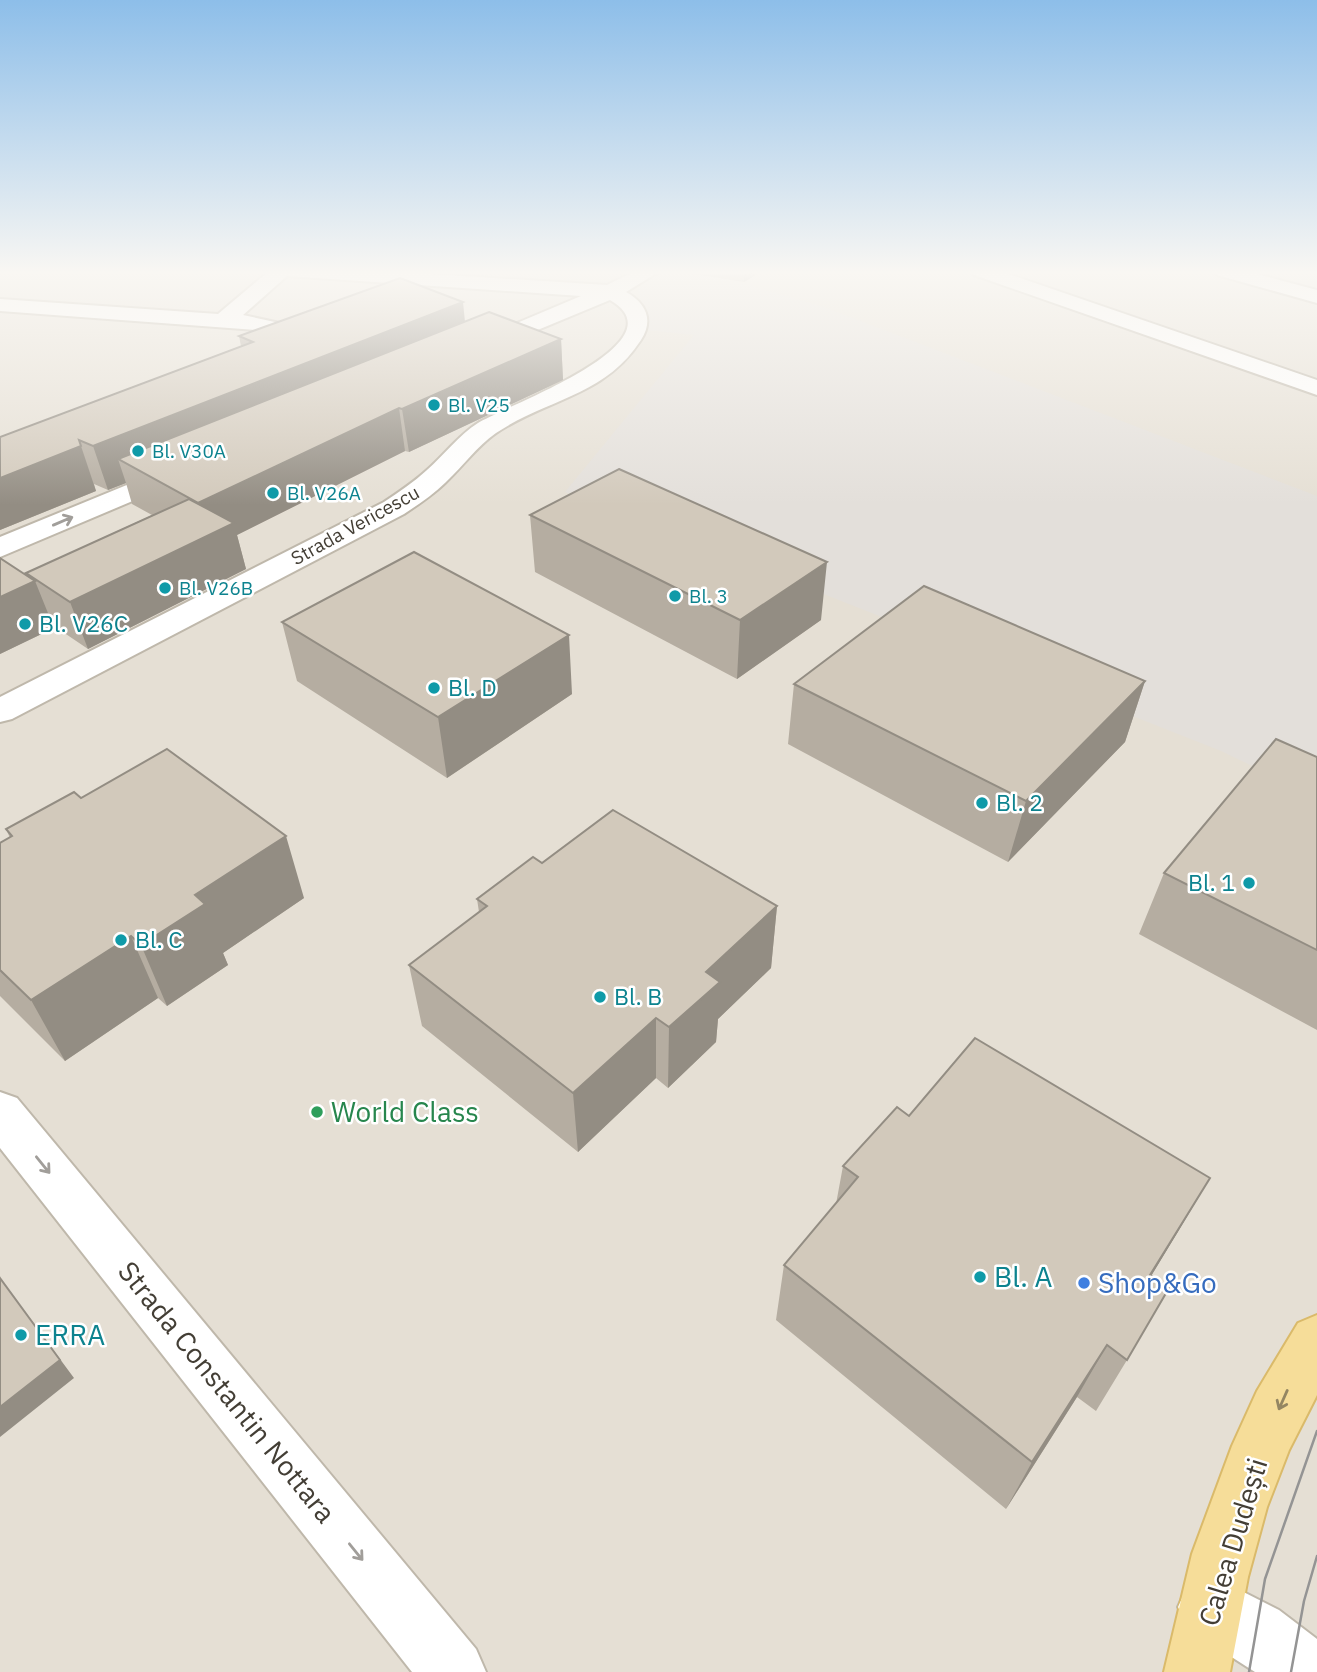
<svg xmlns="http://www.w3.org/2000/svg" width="1317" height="1672" viewBox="0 0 1317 1672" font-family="'IBM Plex Sans',sans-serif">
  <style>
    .residential { fill: #e5dfd4 }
    .industrial { fill: #e3dfda }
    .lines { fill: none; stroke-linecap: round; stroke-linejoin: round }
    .minor-casing { stroke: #bfb8ab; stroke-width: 4 }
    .major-casing { stroke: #daba6a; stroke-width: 4 }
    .minor { fill: #fff; fill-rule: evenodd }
    .major { fill: #f6dd99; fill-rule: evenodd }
    .tram { stroke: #949494; stroke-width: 2.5 }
    .wall { fill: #b5ada1 }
    .shaded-wall { fill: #938d83 }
    .building { fill: #d2c9bb; stroke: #938d83; stroke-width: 2 }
    .oneway { stroke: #a19e9a }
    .oneway2 { stroke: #948662 }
    .culture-dot { fill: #0f9aa8; stroke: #fff; stroke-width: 2.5 }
    .leisure-dot { fill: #2e9e5b; stroke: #fff; stroke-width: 2.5 }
    .shop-dot { fill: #3f7fe0; stroke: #fff; stroke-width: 2.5 }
    .labels { text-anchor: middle; stroke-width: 5; stroke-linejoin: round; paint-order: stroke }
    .far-culture-label { font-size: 19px; fill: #0d838f; stroke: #fff; text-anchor: start }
    .far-street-label { font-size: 19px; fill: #433e35; stroke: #fff }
    .culture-label { font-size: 23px; fill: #0d838f; stroke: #fff; text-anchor: start }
    .near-leisure-label { font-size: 28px; fill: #27864d; stroke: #fff; text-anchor: start }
    .near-culture-label { font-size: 28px; fill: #0d838f; stroke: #fff; text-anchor: start }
    .near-shop-label { font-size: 28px; fill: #366cbe; stroke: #fff; text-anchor: start }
    .near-street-label { font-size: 28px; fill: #433e35; stroke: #fff }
  </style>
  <rect width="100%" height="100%" fill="#f1eee5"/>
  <path class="residential" d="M 0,271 L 1317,271 L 1317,1672 L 0,1672 Z"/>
  <path class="industrial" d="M 663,271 L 684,271 L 731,280 L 824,307 L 1317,496 L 1317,797 L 1221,751 L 565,492 L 694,335 L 646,330 L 648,321 L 637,289 Z"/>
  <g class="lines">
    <defs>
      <path id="minor" d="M 269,271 L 382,271 L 607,285 L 635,271 L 660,271 L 626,292 C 646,303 654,320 641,340 C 604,397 548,398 496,433 C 477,446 463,466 446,482 C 434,494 419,504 404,514 L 12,719 L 0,722 L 0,697 L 384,502 C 399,492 414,482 427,470 C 444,455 459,435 478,423 C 500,408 685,343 610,300 L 480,354 L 472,352 L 469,347 L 472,342 L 581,296 L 287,276 L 243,315 L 298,327 L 304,336 L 301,341 L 273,354 L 262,347 L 277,335 L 257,330 L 0,311 L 0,299 L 218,314 Z
        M 971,271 L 1000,271 L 1317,380 L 1317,395 L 974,275 Z
        M 1214,271 L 1246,271 L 1317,290 L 1317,303 L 1217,275 Z
        M 178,464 L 187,466 L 191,472 L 187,478 L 0,557 L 0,537 Z
        M 0,1092 L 17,1098 L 476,1649 L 486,1672 L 412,1672 L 0,1148 Z
        M 1210,1575 L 1279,1610 L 1317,1639 L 1317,1672 L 1255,1672 L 1188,1629 L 1178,1607 L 1188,1585 Z"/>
      <path id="major" d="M 1317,1315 L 1317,1395 L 1289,1450 L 1267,1507 L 1248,1577 L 1230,1672 L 1164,1672 L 1192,1554 L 1232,1446 L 1257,1391 L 1298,1323 Z"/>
    </defs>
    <use href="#minor" class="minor-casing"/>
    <use href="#major" class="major-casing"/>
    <use href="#minor" class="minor"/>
    <use href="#major" class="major"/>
    <path class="tram" d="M 1249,1672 L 1265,1579 L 1317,1431
      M 1291,1672 L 1304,1601 L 1317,1556"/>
  </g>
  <path class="wall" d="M 681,271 L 762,271 L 744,282 L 681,272 Z
    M 465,322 L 561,339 L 563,380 L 409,452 L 405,451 L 237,535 L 246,569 L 88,649 L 54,626 L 54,628 L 0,654 L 0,558 L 26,575 L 26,573 L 152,515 L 132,504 L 126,483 L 108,490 L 94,484 L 96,491 L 0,530 L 0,437 L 241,346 L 239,336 Z
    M 530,515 L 821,620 L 737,679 L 535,572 Z
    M 282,622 L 572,694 L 447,778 L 297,681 Z
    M 1145,681 L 1125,742 L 1008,862 L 788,744 L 794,684 Z
    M 1317,757 L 1317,1030 L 1139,934 L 1164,873 Z
    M 81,798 L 304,898 L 223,953 L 228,965 L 167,1006 L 158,998 L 65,1061 L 0,996 L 0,843 L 10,838 L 6,829 Z
    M 477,899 L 777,906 L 771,968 L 718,1019 L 716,1042 L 668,1088 L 656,1078 L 578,1152 L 422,1026 L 409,965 L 479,912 Z
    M 909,1116 L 1210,1178 L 1151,1276 L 1127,1360 L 1096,1411 L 1077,1397 L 1006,1509 L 776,1320 L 784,1265 L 836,1204 L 843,1166 Z"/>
  <path class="shaded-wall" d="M 744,271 L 762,271 L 744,282 Z
    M 463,302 L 467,342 L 118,459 L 126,483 L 108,490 L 93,446 Z
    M 561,339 L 563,380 L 409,452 L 402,409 Z
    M 399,408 L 405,451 L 237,535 L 246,569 L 88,649 L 70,602 L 198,503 Z
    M 81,446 L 96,491 L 0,530 L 0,478 Z
    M 827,562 L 821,620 L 737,679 L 740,620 Z
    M 35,581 L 54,628 L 0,654 L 0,597 Z
    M 569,635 L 572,694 L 447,778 L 438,717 Z
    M 1145,681 L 1125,742 L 1008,862 L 1026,801 Z
    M 286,836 L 304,898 L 223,953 L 228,965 L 167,1006 L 141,945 L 195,895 Z
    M 777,906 L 771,968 L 718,1019 L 716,1042 L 668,1088 L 669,1027 L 706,972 Z
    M 131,936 L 158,998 L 65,1061 L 31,1000 Z
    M 656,1018 L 656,1078 L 578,1152 L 573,1093 Z
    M 1210,1178 L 1176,1235 L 1119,1329 L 1150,1275 Z
    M 0,1278 L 74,1378 L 0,1437 Z
    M 1107,1345 L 1077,1397 L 1006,1509 L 1032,1462 Z"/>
  <path class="building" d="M 400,278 L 463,302 L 93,446 L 79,440 L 81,446 L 0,478 L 0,437 L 253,342 L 239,336 Z
    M 489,312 L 561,339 L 402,409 L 399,408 L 198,503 L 118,459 Z
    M 619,469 L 827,562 L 740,620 L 530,515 Z
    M 189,499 L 234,523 L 70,602 L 26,573 Z
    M 414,552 L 569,635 L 438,717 L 282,622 Z
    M 0,558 L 35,581 L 0,597 Z
    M 924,586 L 1145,681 L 1026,801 L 794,684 Z
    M 1276,739 L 1317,757 L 1317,950 L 1164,873 Z
    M 167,749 L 286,836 L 195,895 L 205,904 L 141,945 L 131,936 L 31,1000 L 0,970 L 0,843 L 12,836 L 6,829 L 74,792 L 81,798 Z
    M 613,810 L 777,906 L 706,972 L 720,982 L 669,1027 L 656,1018 L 573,1093 L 409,965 L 487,906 L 477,899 L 533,857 L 542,863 Z
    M 975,1038 L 1210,1178 L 1150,1275 L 1169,1288 L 1127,1360 L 1107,1345 L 1032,1462 L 784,1265 L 858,1177 L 843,1166 L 897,1107 L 909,1116 Z
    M 0,1278 L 60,1360 L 0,1407 Z"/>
  <defs><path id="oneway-shaft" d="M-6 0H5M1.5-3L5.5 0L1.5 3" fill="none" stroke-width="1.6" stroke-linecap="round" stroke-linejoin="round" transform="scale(1.75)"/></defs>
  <g class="oneway">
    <use href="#oneway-shaft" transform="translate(63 521) rotate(-23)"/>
    <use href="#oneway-shaft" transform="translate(43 1165) rotate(51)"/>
    <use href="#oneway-shaft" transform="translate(356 1552) rotate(51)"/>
  </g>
  <use class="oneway2" href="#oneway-shaft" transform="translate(1283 1400) rotate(114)"/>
  <linearGradient id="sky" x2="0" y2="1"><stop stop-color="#8dbee9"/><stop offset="0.54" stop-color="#f9f7f3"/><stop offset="1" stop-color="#f9f7f3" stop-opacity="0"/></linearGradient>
  <rect width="1317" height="505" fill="url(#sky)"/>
  <g class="culture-dot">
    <circle cx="434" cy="405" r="7"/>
    <circle cx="138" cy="451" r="7"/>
    <circle cx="273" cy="493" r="7"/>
    <circle cx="165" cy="588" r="7"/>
    <circle cx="675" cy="596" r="7"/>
    <circle cx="25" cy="624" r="7"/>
    <circle cx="434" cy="688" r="7"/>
    <circle cx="982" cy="803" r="7"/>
    <circle cx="1249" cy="883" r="7"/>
    <circle cx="121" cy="940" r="7"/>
    <circle cx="600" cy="997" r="7"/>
    <circle cx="980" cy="1277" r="7"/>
    <circle cx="21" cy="1335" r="7"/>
  </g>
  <circle class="leisure-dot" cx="317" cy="1112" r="7"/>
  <circle class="shop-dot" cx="1084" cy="1283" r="7"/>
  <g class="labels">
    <g class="far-culture-label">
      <text x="448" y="412">Bl. V25</text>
      <text x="152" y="458">Bl. V30A</text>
      <text x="287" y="500">Bl. V26A</text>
      <text x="179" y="595">Bl. V26B</text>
      <text x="689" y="603">Bl. 3</text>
    </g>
    <g class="far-street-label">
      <text transform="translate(355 525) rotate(-29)" y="7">Strada Vericescu</text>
    </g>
    <g class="culture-label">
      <text x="39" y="632">Bl. V26C</text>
      <text x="448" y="696">Bl. D</text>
      <text x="996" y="811">Bl. 2</text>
      <text x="1235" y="891" text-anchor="end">Bl. 1</text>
      <text x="135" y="948">Bl. C</text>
      <text x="614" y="1005">Bl. B</text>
    </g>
    <g class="near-leisure-label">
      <text x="331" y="1122">World Class</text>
    </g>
    <g class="near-culture-label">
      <text x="994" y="1287">Bl. A</text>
      <text x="35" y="1345">ERRA</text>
    </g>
    <g class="near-shop-label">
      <text x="1098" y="1293">Shop&amp;Go</text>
    </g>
    <g class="near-street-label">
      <text transform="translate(227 1392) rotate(51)" y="10">Strada Constantin Nottara</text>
      <text transform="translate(1233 1542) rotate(-73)" y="10">Calea Dudești</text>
    </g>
  </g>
</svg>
